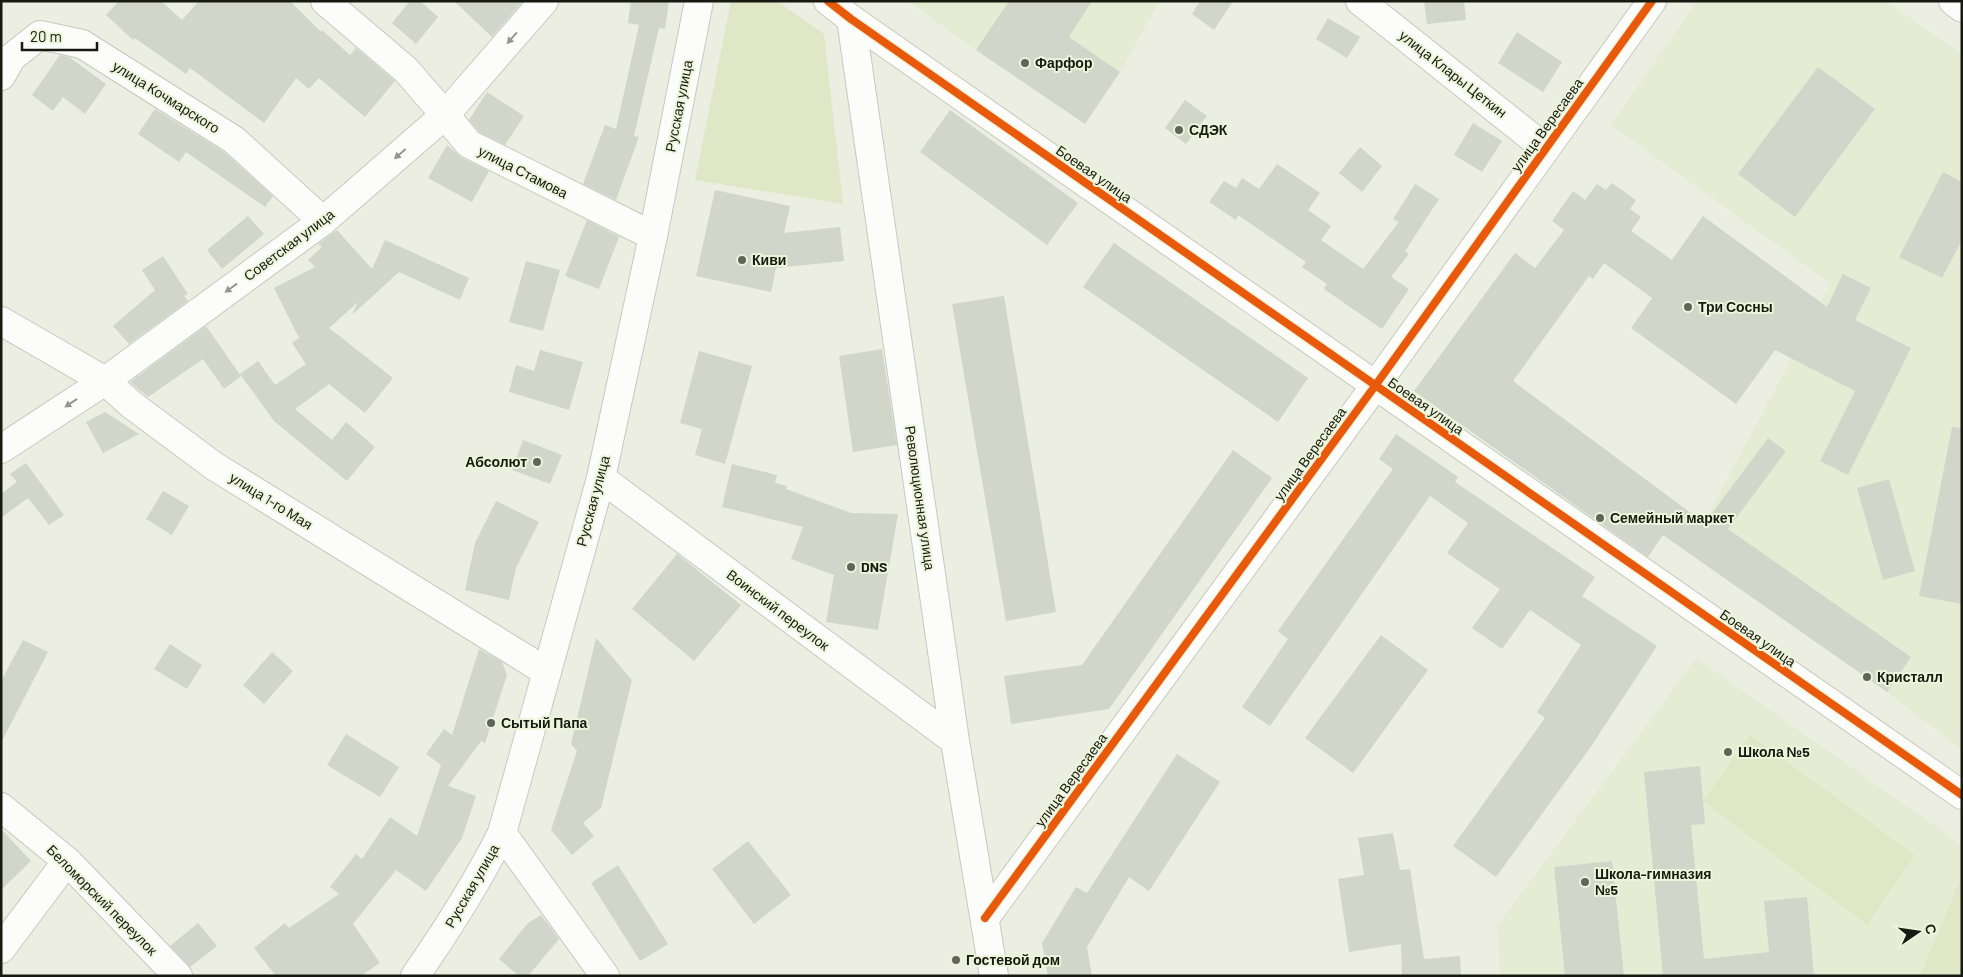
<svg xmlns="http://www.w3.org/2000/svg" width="1963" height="977" viewBox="0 0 1963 977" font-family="Barlow,sans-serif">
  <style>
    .built { fill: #e6ecd4 }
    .green { fill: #e0e7c6 }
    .building { fill: #d2d5ca }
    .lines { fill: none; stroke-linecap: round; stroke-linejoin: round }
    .street-casing { stroke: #c7c9be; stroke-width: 30 }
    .secondary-casing { stroke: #c7c9be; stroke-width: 30 }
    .street { stroke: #fcfcfa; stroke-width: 28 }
    .secondary { stroke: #fcfcfa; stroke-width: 28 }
    .cycleway-casing { stroke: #eef4db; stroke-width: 11 }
    .cycleway { stroke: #e8590c; stroke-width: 8 }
    .oneway { fill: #959691 }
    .poi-dot { fill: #62645a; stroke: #eef4db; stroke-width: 2 }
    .labels { text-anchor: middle; stroke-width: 4; stroke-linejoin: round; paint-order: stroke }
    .poi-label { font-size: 14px; font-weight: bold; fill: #181a11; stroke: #eef4db; text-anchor: start }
    .street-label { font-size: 14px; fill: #181a11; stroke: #eef4db }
  </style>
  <rect width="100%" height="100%" fill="#ebeee1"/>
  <path class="built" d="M 908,1 L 1160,1 L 1120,72 L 1085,124 L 976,50 Z
    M 1697,1 L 1886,1 L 1962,54 L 1962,750 L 1887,692 L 1683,549 L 1708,515 L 1831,284 L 1611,125 Z
    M 1696,658 L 1962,845 L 1962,875 L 1920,976 L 1500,976 L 1497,926 Z"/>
  <path class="green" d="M 731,1 L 777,1 L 824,34 L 843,204 L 695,180 Z
    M 1750,735 L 1915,855 L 1867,925 L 1703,801 Z
    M 1962,875 L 1962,976 L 1920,976 Z"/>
  <path class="building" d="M 119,1 L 161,1 L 182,20 L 199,1 L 290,1 L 321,32 L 322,30 L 350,55 L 356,48 L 395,81 L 365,117 L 319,78 L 309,89 L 296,78 L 264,123 L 190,68 L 186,74 L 135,38 L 133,40 L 106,15 Z
    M 410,1 L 420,1 L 438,17 L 416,44 L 392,23 Z
    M 454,1 L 523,1 L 492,37 Z
    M 631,1 L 669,1 L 665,29 L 659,28 L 634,136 L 639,137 L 616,200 L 583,184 L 605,125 L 616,129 L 639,25 L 628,23 Z
    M 1009,1 L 1092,1 L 1069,37 L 1120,72 L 1085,124 L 976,50 Z
    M 1200,1 L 1233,1 L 1214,30 L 1192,14 Z
    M 1424,1 L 1464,1 L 1466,20 L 1427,24 Z
    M 1328,18 L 1360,37 L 1347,58 L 1316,39 Z
    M 1517,32 L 1562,62 L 1543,92 L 1498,63 Z
    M 60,55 L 69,57 L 106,84 L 85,114 L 63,97 L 53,111 L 32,95 Z
    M 1818,67 L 1875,109 L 1795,217 L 1738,174 Z
    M 487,92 L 524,116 L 505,145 L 479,132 L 469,120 Z
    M 1185,100 L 1207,116 L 1186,144 L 1165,128 Z
    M 155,109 L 224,152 L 273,196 L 265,207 L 186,152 L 179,162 L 138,134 Z
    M 950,110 L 1078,203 L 1047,245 L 920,152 Z
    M 1473,123 L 1502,141 L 1482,172 L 1454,155 Z
    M 447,145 L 462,158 L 489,171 L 472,202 L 428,178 Z
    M 1360,147 L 1382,166 L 1362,192 L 1339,173 Z
    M 1277,164 L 1320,193 L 1308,210 L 1331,226 L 1321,240 L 1363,269 L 1399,222 L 1393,219 L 1415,184 L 1439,199 L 1405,251 L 1409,254 L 1391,277 L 1409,289 L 1382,329 L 1324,289 L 1327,284 L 1302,267 L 1306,262 L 1238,215 L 1236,220 L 1209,202 L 1224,181 L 1236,188 L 1242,178 L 1259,189 Z
    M 1943,172 L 1962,182 L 1962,240 L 1942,278 L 1899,257 Z
    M 1612,183 L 1636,200 L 1630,209 L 1641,217 L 1631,231 L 1672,260 L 1703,216 L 1827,307 L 1843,274 L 1871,288 L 1855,320 L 1911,348 L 1848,475 L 1820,461 L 1855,391 L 1775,350 L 1736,404 L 1631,328 L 1652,298 L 1604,263 L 1593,279 L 1589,276 L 1513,381 L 1703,522 L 1708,515 L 1710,516 L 1768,438 L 1786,451 L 1728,529 L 1911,657 L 1887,692 L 1663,535 L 1648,557 L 1414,391 L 1515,253 L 1535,268 L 1564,230 L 1552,221 L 1573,191 L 1585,200 L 1597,184 L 1606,190 Z
    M 715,190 L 790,206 L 784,233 L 840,227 L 844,261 L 776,268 L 771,292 L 696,276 Z
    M 248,216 L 264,234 L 222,269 L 207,250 Z
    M 587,220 L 619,237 L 599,289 L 565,276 Z
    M 337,230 L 372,269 L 385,240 L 469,278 L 460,300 L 399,272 L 352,315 L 358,302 L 329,328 L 393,378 L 365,413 L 329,384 L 295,409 L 332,440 L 346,422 L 375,447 L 347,481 L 274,421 L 240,374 L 258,361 L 275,385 L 306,364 L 292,343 L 299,338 L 274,288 L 315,267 L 308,260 L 322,247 L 318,244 Z
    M 1114,243 L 1308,378 L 1278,422 L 1083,287 Z
    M 163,256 L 188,294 L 184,296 L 188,301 L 129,344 L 113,326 L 155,290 L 142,270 Z
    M 526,261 L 560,270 L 543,331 L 509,322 Z
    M 1004,296 L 1056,612 L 1006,621 L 952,304 Z
    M 206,326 L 241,376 L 224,389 L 203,359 L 148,397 L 130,382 Z
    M 882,349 L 897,445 L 853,452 L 839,356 Z
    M 540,350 L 583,362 L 569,410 L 509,392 L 516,365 L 534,371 Z
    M 699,351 L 752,366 L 725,464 L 695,455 L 702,429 L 680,423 Z
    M 105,412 L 139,434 L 103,453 L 86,422 Z
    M 1952,427 L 1962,428 L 1962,604 L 1919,596 Z
    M 1396,434 L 1458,477 L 1455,482 L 1595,577 L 1582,596 L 1657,646 L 1590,748 L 1496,877 L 1453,846 L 1545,718 L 1537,712 L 1581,645 L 1530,610 L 1502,649 L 1472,628 L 1500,589 L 1447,553 L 1468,523 L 1430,496 L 1270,726 L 1242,707 L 1288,639 L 1278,631 L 1393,469 L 1379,459 Z
    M 523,440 L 562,455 L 550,484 L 512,470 Z
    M 1233,450 L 1272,478 L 1109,709 L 1011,724 L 1004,676 L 1082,665 Z
    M 26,463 L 64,515 L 49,525 L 28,498 L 1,518 L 1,494 L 17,482 L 10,474 Z
    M 732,464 L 777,475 L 775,483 L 787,486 L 786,489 L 851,513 L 898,514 L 878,630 L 826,622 L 834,575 L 791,559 L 803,527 L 722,507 Z
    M 1889,479 L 1915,571 L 1883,580 L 1857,488 Z
    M 163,491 L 189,506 L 172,535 L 146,519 Z
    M 496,501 L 539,522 L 516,568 L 509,600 L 465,590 L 475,543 Z
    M 677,554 L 741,605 L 694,661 L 632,609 Z
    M 1381,635 L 1428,670 L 1353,773 L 1305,738 Z
    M 596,638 L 632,680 L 601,808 L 583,823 L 594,836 L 572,855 L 551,830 L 577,751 L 571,744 Z
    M 23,640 L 48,652 L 1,743 L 1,681 Z
    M 170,644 L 202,665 L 187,689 L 154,669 Z
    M 479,649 L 502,662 L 507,675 L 485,743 L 481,741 L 448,786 L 476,796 L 462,838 L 426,891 L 396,870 L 353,924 L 380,963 L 361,976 L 276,976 L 254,948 L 285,923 L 289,928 L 339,894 L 330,887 L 356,854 L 362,859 L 390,817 L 417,836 L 441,765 L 426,754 L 444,729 L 452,735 Z
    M 272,652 L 293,671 L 264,704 L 243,685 Z
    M 346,734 L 399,767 L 380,797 L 327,765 Z
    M 1177,754 L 1220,782 L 1149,891 L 1129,877 L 1087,947 L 1092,976 L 1048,976 L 1042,943 L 1076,887 L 1087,893 Z
    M 1700,766 L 1705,824 L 1691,825 L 1704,959 L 1769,952 L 1764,901 L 1807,897 L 1814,976 L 1663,976 L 1644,772 Z
    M 1,829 L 31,861 L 1,890 Z
    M 1393,833 L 1400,870 L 1410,869 L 1424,959 L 1460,956 L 1461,976 L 1402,976 L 1401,944 L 1349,952 L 1338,879 L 1364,875 L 1358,838 Z
    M 748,841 L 791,895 L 754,924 L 712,869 Z
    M 1612,861 L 1624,976 L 1565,976 L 1554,867 Z
    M 618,865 L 668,944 L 640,961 L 591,883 Z
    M 541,915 L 559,939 L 528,976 L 519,976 L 499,959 L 528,923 Z
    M 198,923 L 217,946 L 190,967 L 170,946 Z"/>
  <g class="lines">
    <defs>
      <path id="street" d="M 325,1 L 406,70 L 445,115 L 469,144 L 653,236
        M 1360,1 L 1545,148
        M 851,19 L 955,741 L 994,976
        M 1,76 L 12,57 L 40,35 L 82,44 L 234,140 L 323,221
        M 1,321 L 105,381 L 132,405 L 214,466 L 547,672
        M 1,449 L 105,381 L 323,221 L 445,115 L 544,1
        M 601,478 L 955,741
        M 1,807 L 67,861 L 178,976
        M 502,833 L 605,976
        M 985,918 L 1375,386 L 1652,1
        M 1,949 L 67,861"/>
      <path id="secondary" d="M 828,1 L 851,19 L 1962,795
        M 1953,1 L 1962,8
        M 415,976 C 447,930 477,883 502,833 L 601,478 L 653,236 L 699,1"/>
    </defs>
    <use href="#street" class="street-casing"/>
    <use href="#secondary" class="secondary-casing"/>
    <use href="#street" class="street"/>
    <use href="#secondary" class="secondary"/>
    <defs>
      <path id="cycleway" d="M 828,1 L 851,19 L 1962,795
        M 985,918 L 1375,386 L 1652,1"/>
    </defs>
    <use href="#cycleway" class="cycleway-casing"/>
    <use href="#cycleway" class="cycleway"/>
  </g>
  <defs><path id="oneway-solid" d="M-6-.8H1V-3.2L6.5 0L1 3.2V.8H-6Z" transform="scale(1.25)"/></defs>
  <g class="oneway">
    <use href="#oneway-solid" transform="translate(512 38) rotate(131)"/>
    <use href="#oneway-solid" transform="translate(400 154) rotate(139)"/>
    <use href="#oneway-solid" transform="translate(231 288) rotate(144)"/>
    <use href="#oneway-solid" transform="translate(71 403) rotate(146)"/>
  </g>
  <g class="poi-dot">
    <circle cx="1025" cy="63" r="5"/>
    <circle cx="1179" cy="130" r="5"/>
    <circle cx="742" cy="260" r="5"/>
    <circle cx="1688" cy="307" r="5"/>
    <circle cx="537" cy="462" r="5"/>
    <circle cx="1600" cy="518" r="5"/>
    <circle cx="851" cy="567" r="5"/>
    <circle cx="1867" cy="677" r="5"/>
    <circle cx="491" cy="723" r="5"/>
    <circle cx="1728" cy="752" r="5"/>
    <circle cx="1585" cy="882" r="5"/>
    <circle cx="956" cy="960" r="5"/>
  </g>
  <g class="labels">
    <g class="poi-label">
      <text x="1035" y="68">Фарфор</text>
      <text x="1189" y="135">СДЭК</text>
      <text x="752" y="265">Киви</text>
      <text x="1698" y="312">Три Сосны</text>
      <text x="527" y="467" text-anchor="end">Абсолют</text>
      <text x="1610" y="523">Семейный маркет</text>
      <text x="861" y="572">DNS</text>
      <text x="1877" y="682">Кристалл</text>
      <text x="501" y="728">Сытый Папа</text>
      <text x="1738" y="757">Школа №5</text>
      <text x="1595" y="879">Школа-гимназия<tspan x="1595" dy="16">№5</tspan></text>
      <text x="966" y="965">Гостевой дом</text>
    </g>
    <g class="street-label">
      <text transform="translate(1453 74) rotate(38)" y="5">улица Клары Цеткин</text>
      <text transform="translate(166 97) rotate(32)" y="5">улица Кочмарского</text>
      <text transform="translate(679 106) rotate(-79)" y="5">Русская улица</text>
      <text transform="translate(1547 125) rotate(-54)" y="5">улица Вересаева</text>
      <text transform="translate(523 172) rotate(27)" y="5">улица Стамова</text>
      <text transform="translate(1094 174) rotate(35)" y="5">Боевая улица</text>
      <text transform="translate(289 245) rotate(-37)" y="5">Советская улица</text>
      <text transform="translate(1426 406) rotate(35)" y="5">Боевая улица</text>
      <text transform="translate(1310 454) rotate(-54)" y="5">улица Вересаева</text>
      <text transform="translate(920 498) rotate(82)" y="5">Революционная улица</text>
      <text transform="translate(271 501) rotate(32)" y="5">улица 1-го Мая</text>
      <text transform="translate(593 501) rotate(-75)" y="5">Русская улица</text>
      <text transform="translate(778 610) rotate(37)" y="5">Воинский переулок</text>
      <text transform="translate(1758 638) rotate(35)" y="5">Боевая улица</text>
      <text transform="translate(1071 780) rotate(-54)" y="5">улица Вересаева</text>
      <text transform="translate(472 886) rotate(-60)" y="5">Русская улица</text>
      <text transform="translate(102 900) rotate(45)" y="5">Беломорский переулок</text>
    </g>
  </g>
  <rect width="1963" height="977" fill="none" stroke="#181a11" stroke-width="5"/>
  <g transform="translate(1918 932) rotate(77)" stroke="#eef4db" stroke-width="4" paint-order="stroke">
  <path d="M0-4L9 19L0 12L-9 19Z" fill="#181a11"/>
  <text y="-8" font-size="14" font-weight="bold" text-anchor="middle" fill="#181a11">С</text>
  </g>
  <path d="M22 42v8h75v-8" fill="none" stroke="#181a11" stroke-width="2.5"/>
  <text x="30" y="42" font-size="15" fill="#181a11" stroke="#eef4db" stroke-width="4" paint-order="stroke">20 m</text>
</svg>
